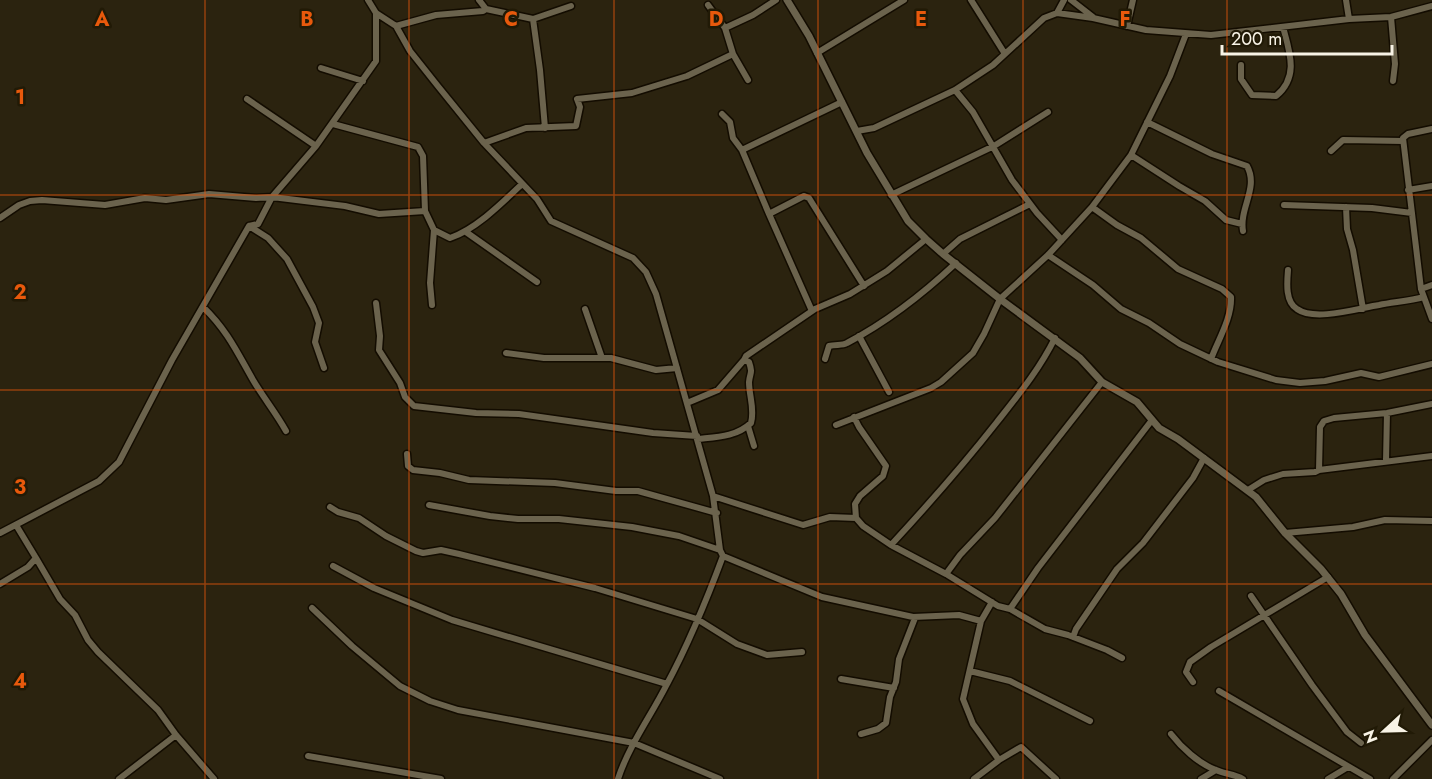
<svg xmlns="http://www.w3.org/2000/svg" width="1432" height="779" viewBox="0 0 1432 779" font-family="Jost,sans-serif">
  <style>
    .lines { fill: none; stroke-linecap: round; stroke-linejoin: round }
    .minor-casing { stroke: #130c00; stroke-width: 9 }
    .tertiary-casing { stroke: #130c00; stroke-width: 10 }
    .minor { stroke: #6b634d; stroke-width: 6 }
    .tertiary { stroke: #6b634d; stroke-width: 7 }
    .grid { fill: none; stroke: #e8590c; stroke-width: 1.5; stroke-opacity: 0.55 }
    .grid-label { font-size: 20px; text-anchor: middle; font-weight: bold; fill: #e8590c; stroke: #211a06; stroke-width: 5; stroke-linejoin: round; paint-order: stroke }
  </style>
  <rect width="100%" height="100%" fill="#2b230f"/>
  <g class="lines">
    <defs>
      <path id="minor" d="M 368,0 L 376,13 L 396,26 L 410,51 L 437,85 L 484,143 L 537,199 L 551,221 L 633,258 L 646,272 L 656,294 L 713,496 L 720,550 L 723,556 C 707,599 689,643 667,684 C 651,716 629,745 618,779
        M 971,0 L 1005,54
        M 1071,0 L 1093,17
        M 1346,0 L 1349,19
        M 708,5 L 725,28 L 733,54 L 748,80
        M 486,9 L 533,19 L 571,6
        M 1057,13 L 1064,0
        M 1391,17 L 1395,64 L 1393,81
        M 533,19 L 540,70 L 545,128
        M 396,26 L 436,15 L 483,11 L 486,9 L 479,0
        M 1127,26 L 1133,0
        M 725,28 L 753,15 L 776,0
        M 817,53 L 904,0
        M 1241,65 L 1241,79 L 1252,95 L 1276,96 C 1299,77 1290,53 1283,27
        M 321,68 L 363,81
        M 955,90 L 973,112 L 1012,180 L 1037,213 L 1062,240
        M 247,99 L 316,146
        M 722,114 L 730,122 L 733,138 L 742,150 L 769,214
        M 1147,122 L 1212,154 L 1247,166 C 1259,188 1239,208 1243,231
        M 333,124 L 418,147 L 423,156 L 425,211 L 434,230 L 430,283 L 432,305
        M 1432,129 L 1408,134 L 1403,138 L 1421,289 L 1432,319
        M 857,131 L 874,128 L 955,90 L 993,65 L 1044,18 L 1057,13 L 1093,18 L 1146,30 L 1211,35 L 1349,19 L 1391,17 L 1432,6
        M 484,143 L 526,128 L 576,126 L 580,107 L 577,99 L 632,93 L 687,76 L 733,54
        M 742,150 L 842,102
        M 1331,151 L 1343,140 L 1403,141
        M 1131,155 L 1179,186 L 1205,201 L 1226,220 L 1242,224
        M 1408,190 L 1432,186
        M 891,195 L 994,146 L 1048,112
        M 1284,205 L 1372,208 L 1412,213
        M 1092,207 L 1117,225 L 1141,238 L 1178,269 L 1222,289 L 1231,297 C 1232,318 1218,340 1211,359
        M 1346,207 L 1347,229 L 1353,250 L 1363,309
        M 0,218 L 19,205 L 30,201 L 42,200 L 105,205 L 145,198 L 166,200 L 209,194 L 256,198 L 272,197 L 345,206 L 379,214 L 425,211
        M 249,226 L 268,238 L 287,259 L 313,307 L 319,323 L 315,342 L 324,368
        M 434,230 L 450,238 C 476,229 501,204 522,184
        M 466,232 L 537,282
        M 943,254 L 960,239 L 1030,204
        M 1048,255 L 1093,285 L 1121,309 L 1149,323 L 1180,344 L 1218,362 L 1276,380 L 1300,383 L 1325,381 L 1361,373 L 1379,377 L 1432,364
        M 1288,270 C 1287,282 1285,302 1297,309 C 1315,322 1359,308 1379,305 C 1394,302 1409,301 1424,297
        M 1421,289 L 1432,285
        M 376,303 L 380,336 L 379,350 L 400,383 L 405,397 L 414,406 L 476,413 L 519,414 L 653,433 L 697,436
        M 203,307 C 227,330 237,352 253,380 C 263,397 276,413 286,431
        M 585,309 L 602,358
        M 812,311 L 769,214 L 804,196 L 809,198 L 864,286
        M 859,336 L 889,392
        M 506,353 L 544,358 L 611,358 L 656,370 L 677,368
        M 825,359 L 829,346 C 836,344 842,346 847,343 C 887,322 923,294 956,263
        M 687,403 L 718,390 L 744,360
        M 854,417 L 859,427 L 886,466 L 883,476 L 860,496 L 855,504 L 856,518 L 863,526 L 891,545 L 946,574 L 998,606 L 1010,609 L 1045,629 L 1068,635 L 1107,650 L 1122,658
        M 836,425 L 931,388 L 941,382 L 973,353 L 984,334 L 1000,299 L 1048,255 L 1092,207 L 1131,155 L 1170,76 L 1186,34
        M 748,426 L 754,446
        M 698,439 C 717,437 736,437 751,423 C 755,409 749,396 749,382 C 750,372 753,374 749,362 L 744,360 L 746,356 L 815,309 L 850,294 L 887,271 L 926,239
        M 407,454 L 408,466 L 413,470 L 440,473 L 469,480 L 555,483 L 616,491 L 638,491 L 717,513
        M 1386,461 L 1387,413
        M 1319,470 L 1432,456
        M 1248,490 L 1264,480 L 1283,474 L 1315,472 L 1319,470 L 1320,427 L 1324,421 L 1334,418 L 1387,413 L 1432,404
        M 713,496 L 803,525 L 830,517 L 856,518
        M 429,505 L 490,516 L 518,519 L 559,519 L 632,527 L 679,536 L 720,550
        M 330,507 L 338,512 L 359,518 L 386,536 L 416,551 L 423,553 L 441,550 L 459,554 L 595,588 L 697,619 L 737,644 L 767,655 L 802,652
        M 0,533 L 99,481 L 119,462 L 172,360 L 249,226 L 258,224 L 272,197 L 316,146 L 376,61 L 376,13
        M 1285,533 L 1353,527 L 1385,520 L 1432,521
        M 891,545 C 928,505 964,464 997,422 C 1019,394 1039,370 1055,338
        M 723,556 L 822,597 L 913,617 L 959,615 L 981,621
        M 36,558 L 60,599 L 75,615 L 88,640 L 98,652 L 158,710 L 176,735 L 214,779
        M 333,566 L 374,588 L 452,620 L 667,684
        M 946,574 L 960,555 L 995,518 L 1102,382
        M 0,584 L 28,567 L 36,558 L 16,525
        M 1251,596 L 1312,685 L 1347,732 L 1361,743
        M 992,602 L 981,621 L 963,699 L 973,724 L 999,760
        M 312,608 L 352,646 L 400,686 L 430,701 L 458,710 L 634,743 L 720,779
        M 1010,609 L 1038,568 L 1152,420
        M 1073,637 L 1076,629 L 1117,569 L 1143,543 L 1193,478 L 1204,458
        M 970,671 L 1010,681 L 1090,721
        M 841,679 L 894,688
        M 1193,682 L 1186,672 L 1190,662 L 1211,647 L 1328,577
        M 1219,691 L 1370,779
        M 861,734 L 878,729 L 886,723 L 890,697 L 896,682 L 899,659 L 915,618
        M 1171,734 C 1181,747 1199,764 1216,770 C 1225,774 1234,774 1243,779
        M 308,756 L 441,779
        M 119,779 L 176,735
        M 974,779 L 999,760 L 1021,747 L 1056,779
        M 1201,779 L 1216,770
        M 1328,779 L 1348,767
        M 1393,779 L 1432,740"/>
      <path id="tertiary" d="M 787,0 L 809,36 L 867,153 L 908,221 L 926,239 L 943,254 L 1000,299 L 1080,358 L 1102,382 L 1137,402 L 1159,428 L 1178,439 L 1256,497 L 1285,533 L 1321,569 L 1341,594 L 1365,635 L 1432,725"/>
    </defs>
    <use href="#minor" class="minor-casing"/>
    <use href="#tertiary" class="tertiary-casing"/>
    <use href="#minor" class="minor"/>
    <use href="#tertiary" class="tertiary"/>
  </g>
  <path class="grid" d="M 205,0 L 205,779M 409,0 L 409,779M 614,0 L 614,779M 818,0 L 818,779M 1023,0 L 1023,779M 1227,0 L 1227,779M 0,195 L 1432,195M 0,390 L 1432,390M 0,584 L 1432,584"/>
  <g class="grid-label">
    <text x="102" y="26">A</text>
    <text x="307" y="26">B</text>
    <text x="511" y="26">C</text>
    <text x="716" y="26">D</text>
    <text x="921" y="26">E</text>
    <text x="1125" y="26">F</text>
    <text x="20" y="104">1</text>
    <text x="20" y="299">2</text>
    <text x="20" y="494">3</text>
    <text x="20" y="688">4</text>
  </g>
  <g transform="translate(1384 731) rotate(248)" stroke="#211a06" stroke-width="4.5" paint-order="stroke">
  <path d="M0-4.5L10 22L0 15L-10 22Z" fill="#f8f3e6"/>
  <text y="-9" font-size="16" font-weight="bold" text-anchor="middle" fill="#f8f3e6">N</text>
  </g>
  <path d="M1222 45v9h170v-9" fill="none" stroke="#f8f3e6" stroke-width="3"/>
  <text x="1231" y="45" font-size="18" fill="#f8f3e6" stroke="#211a06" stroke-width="4.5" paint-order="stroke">200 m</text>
</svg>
